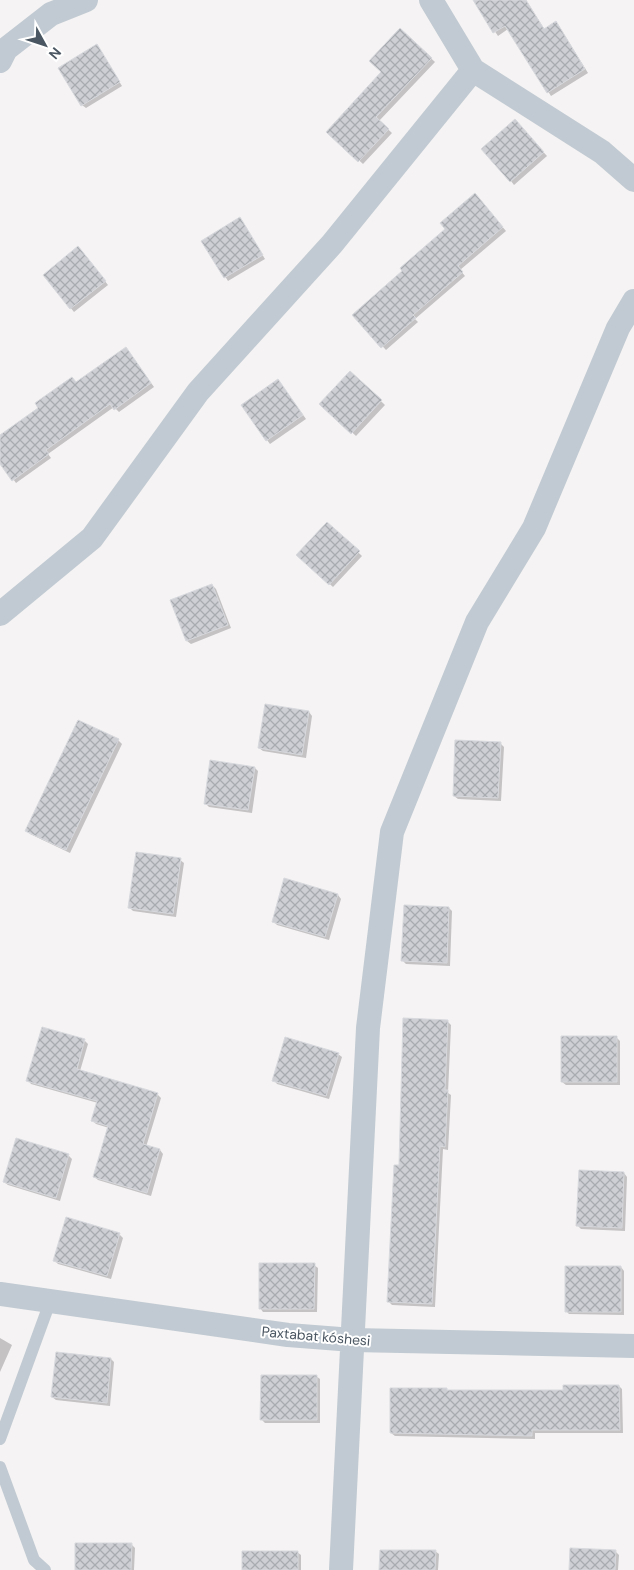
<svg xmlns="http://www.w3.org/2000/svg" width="634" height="1570" viewBox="0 0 634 1570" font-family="'DM Sans',sans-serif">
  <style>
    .shadow { fill: #0003 }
    .building { fill: url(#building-cross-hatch); stroke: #d7d9de }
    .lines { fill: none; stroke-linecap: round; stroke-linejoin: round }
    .service { stroke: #c1cad2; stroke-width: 12 }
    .minor { stroke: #c1cad2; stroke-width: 24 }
    .labels { text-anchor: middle; stroke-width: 4; stroke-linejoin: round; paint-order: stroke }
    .street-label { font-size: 14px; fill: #4a5661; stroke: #fff }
  </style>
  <defs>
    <pattern id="building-cross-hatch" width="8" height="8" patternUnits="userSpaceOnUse" patternTransform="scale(1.25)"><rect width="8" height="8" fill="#cdcfd5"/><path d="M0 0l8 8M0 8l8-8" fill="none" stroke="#a8abb0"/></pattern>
  </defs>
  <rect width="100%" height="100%" fill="#f5f3f3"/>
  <path class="shadow" d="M 474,0 L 526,0 L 545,30 L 559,26 L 588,73 L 551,96 L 508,29 L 498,36 Z
    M 400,30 L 435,62 L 379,121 L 392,133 L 363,164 L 328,132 L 383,72 Z
    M 97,46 L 122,86 L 86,108 L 82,105 Z
    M 518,124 L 547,156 L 514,185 L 511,181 Z
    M 478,198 L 506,231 L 460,270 L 465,276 L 415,319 L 418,322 L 386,350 L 354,315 L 404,271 Z
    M 240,219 L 265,259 L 228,281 L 203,241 Z
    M 82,252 L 108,285 L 74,312 L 44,275 Z
    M 129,352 L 154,387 L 119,412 L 114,407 L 48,454 L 51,458 L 16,483 L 0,461 L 0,436 L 77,384 Z
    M 350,372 L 385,405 L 356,436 L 321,404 Z
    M 281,384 L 306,419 L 270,444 L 267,440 Z
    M 327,523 L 362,556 L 333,587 L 298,555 Z
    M 212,585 L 216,589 L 231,628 L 191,644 L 187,641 L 172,601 Z
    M 266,706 L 309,712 L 312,716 L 306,758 L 263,751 L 259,748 Z
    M 118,740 L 122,744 L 70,853 L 30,834 L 27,830 Z
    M 500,743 L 504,747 L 501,801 L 458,799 L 454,796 Z
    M 255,768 L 258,771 L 252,813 L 209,807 L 205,803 Z
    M 180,860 L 184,863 L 176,917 L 133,911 L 129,907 Z
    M 338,895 L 341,899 L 329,940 L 277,925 L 273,921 Z
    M 449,908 L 452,911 L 450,966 L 406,964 L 403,961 Z
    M 404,1020 L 448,1022 L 451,1025 L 448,1093 L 451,1095 L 448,1150 L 443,1149 L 435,1307 L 392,1305 L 388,1301 L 400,1166 Z
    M 617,1038 L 620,1041 L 620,1085 L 566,1085 L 562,1082 Z
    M 84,1040 L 88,1044 L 80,1071 L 157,1094 L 161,1098 L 146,1147 L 160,1150 L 163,1154 L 151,1196 L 98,1180 L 95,1177 L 109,1128 L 96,1124 L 93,1121 L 98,1103 L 31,1084 L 28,1080 Z
    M 338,1054 L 342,1057 L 329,1099 L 277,1084 L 274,1080 Z
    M 68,1155 L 72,1159 L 60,1201 L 8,1185 L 4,1182 Z
    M 624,1173 L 627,1177 L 625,1231 L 581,1229 L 578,1226 Z
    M 119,1234 L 123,1238 L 111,1279 L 58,1264 L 55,1261 Z
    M 314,1265 L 318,1268 L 317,1312 L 263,1312 L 260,1308 Z
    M 621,1267 L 624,1271 L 624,1315 L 569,1314 L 566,1311 Z
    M 0,1338 L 12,1345 L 0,1372 Z
    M 111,1359 L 114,1362 L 110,1406 L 56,1400 L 52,1397 Z
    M 316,1376 L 320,1379 L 320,1423 L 265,1423 L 262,1420 Z
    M 619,1386 L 622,1389 L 623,1433 L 535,1433 L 535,1439 L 395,1436 L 391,1433 L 448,1391 L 565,1392 Z
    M 131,1544 L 135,1548 L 134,1570 L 77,1570 Z
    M 435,1551 L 439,1554 L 438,1570 L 381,1570 Z
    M 615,1551 L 619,1555 L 618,1570 L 571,1570 Z
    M 297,1552 L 301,1555 L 301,1570 L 243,1570 Z"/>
  <path class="building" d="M 473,0 L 526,0 L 544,29 L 556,21 L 585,69 L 547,93 L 505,26 L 493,33 Z
    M 400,28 L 432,58 L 376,117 L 389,129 L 358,162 L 326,132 L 381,72 L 369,61 Z
    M 97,44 L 120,82 L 81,106 L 58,68 Z
    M 515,119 L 544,152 L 510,182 L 481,149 Z
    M 475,193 L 503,227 L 458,266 L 463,272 L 413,315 L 416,318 L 381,348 L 352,315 L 402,271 L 400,268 L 445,229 L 440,223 Z
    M 240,217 L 263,255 L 224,278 L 201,241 Z
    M 78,246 L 106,281 L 70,309 L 43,275 Z
    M 126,347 L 151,383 L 114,410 L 110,404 L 46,450 L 49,454 L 12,481 L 0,464 L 0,435 L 38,408 L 35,403 L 72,377 L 76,382 Z
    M 350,371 L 382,400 L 351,434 L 319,404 Z
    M 278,379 L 303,415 L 266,441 L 241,405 Z
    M 327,522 L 360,551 L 329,585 L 296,555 Z
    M 212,584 L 228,625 L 186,641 L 170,600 Z
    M 265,704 L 309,711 L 302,755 L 258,748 Z
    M 78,720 L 119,739 L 66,850 L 25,831 Z
    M 455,740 L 501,742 L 498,798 L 453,796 Z
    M 210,760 L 255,767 L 248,810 L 204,804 Z
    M 136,852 L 181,858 L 173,914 L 128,908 Z
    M 284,878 L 338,894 L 325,937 L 272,922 Z
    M 404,905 L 449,907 L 447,963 L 401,961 Z
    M 403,1018 L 448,1020 L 445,1090 L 448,1090 L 445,1147 L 440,1146 L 432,1304 L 387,1302 L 394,1165 L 399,1165 Z
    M 42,1027 L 85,1039 L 77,1069 L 158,1093 L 143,1144 L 160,1149 L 147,1193 L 93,1177 L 108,1126 L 91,1121 L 97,1101 L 26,1081 Z
    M 561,1036 L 617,1036 L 617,1082 L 561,1082 Z
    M 285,1037 L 339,1053 L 326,1096 L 272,1081 Z
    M 16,1138 L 69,1154 L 56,1198 L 3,1182 Z
    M 579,1170 L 624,1172 L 622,1228 L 576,1226 Z
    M 66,1217 L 120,1233 L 107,1276 L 53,1261 Z
    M 259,1263 L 315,1263 L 314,1309 L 259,1309 Z
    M 565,1266 L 621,1266 L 621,1312 L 565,1312 Z
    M 56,1352 L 111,1358 L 107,1403 L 51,1397 Z
    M 261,1375 L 317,1375 L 317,1420 L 260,1420 Z
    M 563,1385 L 619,1385 L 620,1430 L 532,1430 L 532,1436 L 390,1433 L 390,1388 L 447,1388 L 447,1390 L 563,1390 Z
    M 75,1543 L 132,1543 L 131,1570 L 75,1570 Z
    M 570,1548 L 616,1550 L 615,1570 L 569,1570 Z
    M 380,1550 L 436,1550 L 435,1570 L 379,1570 Z
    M 242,1551 L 298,1551 L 298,1570 L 242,1570 Z"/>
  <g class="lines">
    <path class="service" d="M 0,1439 L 50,1302
      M 0,1467 L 34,1560 L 45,1570"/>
    <path class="minor" d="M 431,0 L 473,70 L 602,152 L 634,180
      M 0,61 L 6,49 L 51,14 L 86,0
      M 0,614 L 92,538 L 198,392 L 332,244 L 473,70
      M 0,1294 L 288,1335 L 353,1340 L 634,1346
      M 341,1570 L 368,1028 L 392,832 L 477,622 L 534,528 L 618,328 L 634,301"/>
  </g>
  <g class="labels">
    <g class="street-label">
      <text transform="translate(316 1336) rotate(5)" y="5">Paxtabat kóshesi</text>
    </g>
  </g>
  <g transform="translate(45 45) rotate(130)" stroke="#ffffff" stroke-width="4" paint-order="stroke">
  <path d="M0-4L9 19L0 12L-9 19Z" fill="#4a5661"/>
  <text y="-8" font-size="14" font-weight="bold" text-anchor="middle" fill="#4a5661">N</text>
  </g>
</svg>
